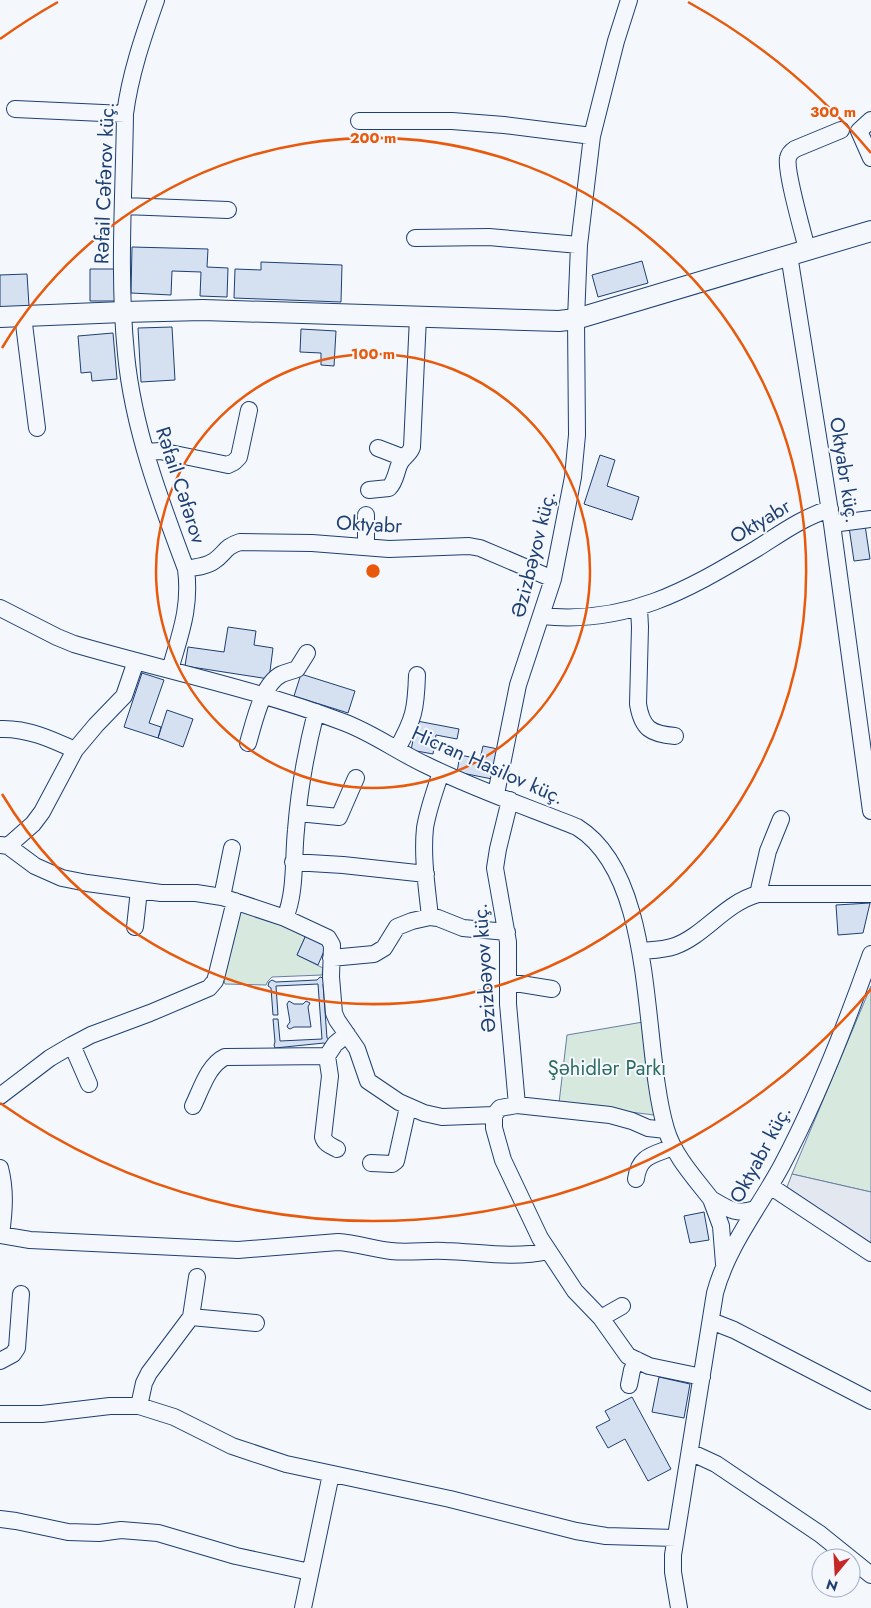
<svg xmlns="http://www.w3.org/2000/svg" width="871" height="1608" viewBox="0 0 871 1608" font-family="Jost,sans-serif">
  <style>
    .green { fill: #d7e8df; stroke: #687fa3 }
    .parking { fill: #e3e8f0; stroke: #687fa3 }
    .building { fill: #d5e0f0; stroke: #1d3f73 }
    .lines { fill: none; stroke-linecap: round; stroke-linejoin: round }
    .minor-casing { stroke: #1d3f73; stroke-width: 18 }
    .major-casing { stroke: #1d3f73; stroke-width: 22 }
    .minor { stroke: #f4f7fb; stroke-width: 16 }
    .major { stroke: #f4f7fb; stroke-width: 20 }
    .ring { fill: none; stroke: #e8590c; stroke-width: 2.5 }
    .labels { text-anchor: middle; stroke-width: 4; stroke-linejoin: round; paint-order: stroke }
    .street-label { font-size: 20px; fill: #1d3f73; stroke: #f4f7fb }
    .park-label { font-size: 20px; fill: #2c6c60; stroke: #f4f7fb }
    .centre { fill: #e8590c; stroke: #f4f7fb; stroke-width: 2.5 }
    .ring-label { font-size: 15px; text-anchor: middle; font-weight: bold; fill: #e8590c; stroke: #f4f7fb; stroke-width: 4; stroke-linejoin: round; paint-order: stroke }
  </style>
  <rect width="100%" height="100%" fill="#f4f7fb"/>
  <path class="green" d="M 238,909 L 307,933 L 297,955 L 323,968 L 322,975 L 272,977 L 268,981 L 266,985 L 225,984 L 222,974 Z
    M 871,986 L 871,1192 L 792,1174 Z
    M 643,1022 L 654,1115 L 559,1103 L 567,1035 Z"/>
  <path class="parking" d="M 792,1174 L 871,1192 L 871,1244 L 787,1187 Z"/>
  <path class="building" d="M 132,247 L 208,249 L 207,267 L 228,268 L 227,297 L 200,296 L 201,272 L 172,271 L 171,295 L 131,293 Z
    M 642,261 L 648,283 L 598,297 L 592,275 Z
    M 261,262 L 342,265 L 341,302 L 234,298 L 235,269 L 261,270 Z
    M 90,269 L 115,269 L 116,301 L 90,301 Z
    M 27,274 L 29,306 L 0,308 L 0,275 Z
    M 172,327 L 175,380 L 141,382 L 138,328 Z
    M 301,329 L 336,331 L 334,366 L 321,365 L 321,353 L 300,352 Z
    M 113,333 L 117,379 L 92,381 L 91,372 L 81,373 L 78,336 Z
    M 600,455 L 615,460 L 607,486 L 639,497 L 632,520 L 584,504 Z
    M 865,525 L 870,559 L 854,561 L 849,527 Z
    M 228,627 L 256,631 L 254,645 L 273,648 L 269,679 L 185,666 L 188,647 L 224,652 Z
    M 142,673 L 164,680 L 149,723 L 161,727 L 158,738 L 124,727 Z
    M 301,674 L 355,691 L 348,713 L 294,696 Z
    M 167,710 L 193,719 L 183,747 L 158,738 Z
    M 417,721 L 459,729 L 457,739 L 436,735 L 433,754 L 411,750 Z
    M 483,746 L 498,749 L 492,779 L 457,772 L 460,755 L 480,759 Z
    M 870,903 L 863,933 L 838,935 L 836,905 Z
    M 306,935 L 327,944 L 318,965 L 297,955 Z
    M 320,977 L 324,978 L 325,982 L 323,984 L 327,1038 L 330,1039 L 327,1045 L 324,1043 L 275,1048 L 274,1045 L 275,1042 L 273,1019 L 278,1019 L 280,1041 L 322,1039 L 318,984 L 276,986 L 278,1015 L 273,1015 L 271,988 L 268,986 L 269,982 L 272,980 L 276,982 L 317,980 Z
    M 289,1001 L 294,1004 L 303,1004 L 306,1001 L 310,1003 L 308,1007 L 311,1027 L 294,1027 L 290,1029 L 288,1028 L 287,1026 L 290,1022 L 287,1004 Z
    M 704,1212 L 709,1240 L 690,1243 L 684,1216 Z
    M 659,1377 L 690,1384 L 684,1418 L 652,1412 Z
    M 632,1397 L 671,1469 L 648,1481 L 625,1439 L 608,1448 L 596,1427 L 610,1420 L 605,1411 Z"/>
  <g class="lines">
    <defs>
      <path id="minor" d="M 156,0 C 143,37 130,75 125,114 C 124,194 118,274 126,354 C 133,428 160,500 186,569 C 191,608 180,634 170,670
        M 15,109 L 125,114
        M 871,120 L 859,131 L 871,158
        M 359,121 L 452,121 L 504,125 L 592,136
        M 124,206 L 228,210
        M 415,238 L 489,237 L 579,245
        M 807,249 C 803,233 785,170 788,158 C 789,153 792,151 795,149 L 841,130
        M 789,255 L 832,524 L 871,811
        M 23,316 L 37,428
        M 378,448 L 404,458
        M 146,452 L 160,451 L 228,465 L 234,462 L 239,457 L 249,410
        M 369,490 L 389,488 C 396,481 396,471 400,463 C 404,456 410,454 412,447 L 418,317
        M 832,524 L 871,519
        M 366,547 L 366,515
        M 186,569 C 195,567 206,567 214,561 C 225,554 224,547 240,542 L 312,543 L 389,549 L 469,546 L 480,548 L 553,579
        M 0,608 L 57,637 L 74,644 C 163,670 256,689 343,722 C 373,733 398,752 426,765 C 475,789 527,807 577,827 C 658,877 641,1046 666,1129 C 674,1156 694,1177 711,1199
        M 639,608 L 640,627 L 638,704 C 642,729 651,734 675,736
        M 542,616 C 626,625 686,591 756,549 C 780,534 803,517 830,509
        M 0,729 C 27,728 51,739 75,750
        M 248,743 C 254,723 262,683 282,674 C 287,672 292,671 297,669 L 307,653
        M 397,749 C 414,719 416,709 417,675
        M 496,794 L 518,685 L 553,579 L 573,477 L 577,435 L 576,319 L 579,245 L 592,136 L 616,41 L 629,0
        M 510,800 L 498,849 L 495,868 L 508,942 L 508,1004 L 517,1105
        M 298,813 L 339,817 L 356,778
        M 0,845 L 8,846 L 35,866 L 62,878 L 87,883 L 161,893 L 196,893 L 222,897 L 285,918 L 328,938 L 332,945 L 331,977 L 334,1013 L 337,1020 L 357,1049 L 368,1081 L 399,1102 L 424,1113 L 442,1117 L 494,1115 L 500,1108 L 517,1105 L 610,1115 L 632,1121 L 648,1128 L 666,1130
        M 8,846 L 33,824 L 42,812 L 75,750 L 96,725 L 124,696 L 136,661
        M 293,862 L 343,865 L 426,874
        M 758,894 L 768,851 L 781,819
        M 222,897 L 232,848
        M 430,917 C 427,888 422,857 425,828 C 428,809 435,791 441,772
        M 285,918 C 296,892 293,859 296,830 C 299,791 306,751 316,712
        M 135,927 L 139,890
        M 640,951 C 652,950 664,950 675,946 C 705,935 725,903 758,894 L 871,894
        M 331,958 L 374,954 L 384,948 L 397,927 L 412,921 L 430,917 L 438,918 L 463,928 L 507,932
        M 508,982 L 552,989
        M 72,1045 L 89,1084
        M 0,1096 L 50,1058 L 72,1045 L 91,1035 L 150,1013 L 209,988 L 215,981 L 217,974 L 235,901
        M 193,1106 C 201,1090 208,1065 225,1057 L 327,1056
        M 494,1115 L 494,1128 L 503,1160 L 540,1238 L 575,1291 L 601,1318 L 628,1356 L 649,1366 L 702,1377
        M 337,1149 C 331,1146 325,1144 323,1137 L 330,1076 L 327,1056 L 335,1044 L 347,1034
        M 371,1163 L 392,1164 L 396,1161 L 408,1107
        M 0,1168 C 6,1191 4,1212 1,1235
        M 636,1179 C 639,1155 654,1155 673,1147
        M 770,1186 L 871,1253
        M 0,1235 L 30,1240 L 238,1250 L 338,1242 C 356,1243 373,1249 391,1251 C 409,1253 427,1250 445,1251 C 479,1252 514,1259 548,1251
        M 724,1264 L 721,1226 L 711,1199 C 727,1208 736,1216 755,1209
        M 191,1317 L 256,1323
        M 601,1318 L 622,1306
        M 711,1321 L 734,1330 L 871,1401
        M 0,1361 L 13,1354 L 17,1348 L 21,1294
        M 629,1385 L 632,1370 L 637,1360
        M 139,1406 L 144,1383 L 149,1373 L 191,1317 L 197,1277
        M 0,1414 L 42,1414 L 110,1406 L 139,1406 L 174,1417 L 232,1446 L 286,1464 L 450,1499 L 576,1531 L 606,1536 L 675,1538
        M 690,1452 L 716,1464 L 820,1534 L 871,1575
        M 0,1519 L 16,1521 L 68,1532 L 99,1533 L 121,1530 L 158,1533 L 236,1556 L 310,1572
        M 303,1608 L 331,1474
        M 679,1608 L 673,1572 L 673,1555 L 715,1293 C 728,1245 759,1208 782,1165 C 817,1099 846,1025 871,954"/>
      <path id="major" d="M 0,317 L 123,312 L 203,310 L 559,321 L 576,319 L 871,231"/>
    </defs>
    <use href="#minor" class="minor-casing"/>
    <use href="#major" class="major-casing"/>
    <use href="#minor" class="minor"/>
    <use href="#major" class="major"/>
  </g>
  <g class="ring">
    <circle cx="373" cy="571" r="217"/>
    <path d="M2 348A433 433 0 1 1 2 794"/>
    <path d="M871 989A650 650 0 0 1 0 1103M0 39A650 650 0 0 1 58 2M688 2A650 650 0 0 1 871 153"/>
  </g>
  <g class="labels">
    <g class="street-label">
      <text transform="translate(104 183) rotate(-88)" y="7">Rəfail Cəfərov küç.</text>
      <text transform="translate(845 470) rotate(81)" y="7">Oktyabr küç.</text>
      <text transform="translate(181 485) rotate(72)" y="7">Rəfail Cəfərov</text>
      <text transform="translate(760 521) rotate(-31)" y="7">Oktyabr</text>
      <text transform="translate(369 524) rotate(3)" y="7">Oktyabr</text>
      <text transform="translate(533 554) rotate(-76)" y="7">Əzizbəyov küç.</text>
      <text transform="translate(488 765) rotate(24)" y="7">Hicran Hasilov küç.</text>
      <text transform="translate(484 968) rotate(-94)" y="7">Əzizbəyov küç.</text>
      <text transform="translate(760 1154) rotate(-62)" y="7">Oktyabr küç.</text>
    </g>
    <g class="park-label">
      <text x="607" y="1075">Şəhidlər Parkı</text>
    </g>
  </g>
  <circle cx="373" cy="571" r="8" class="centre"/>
  <g class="ring-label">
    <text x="833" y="117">300 m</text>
    <text x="373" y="143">200 m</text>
    <text x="373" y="359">100 m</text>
  </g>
  <g transform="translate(836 1573) rotate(198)"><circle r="24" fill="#f4f7fb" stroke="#9eadc5"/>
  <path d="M0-4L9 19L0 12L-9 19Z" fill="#c62828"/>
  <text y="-8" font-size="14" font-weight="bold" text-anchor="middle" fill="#1d3f73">N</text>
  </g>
</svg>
